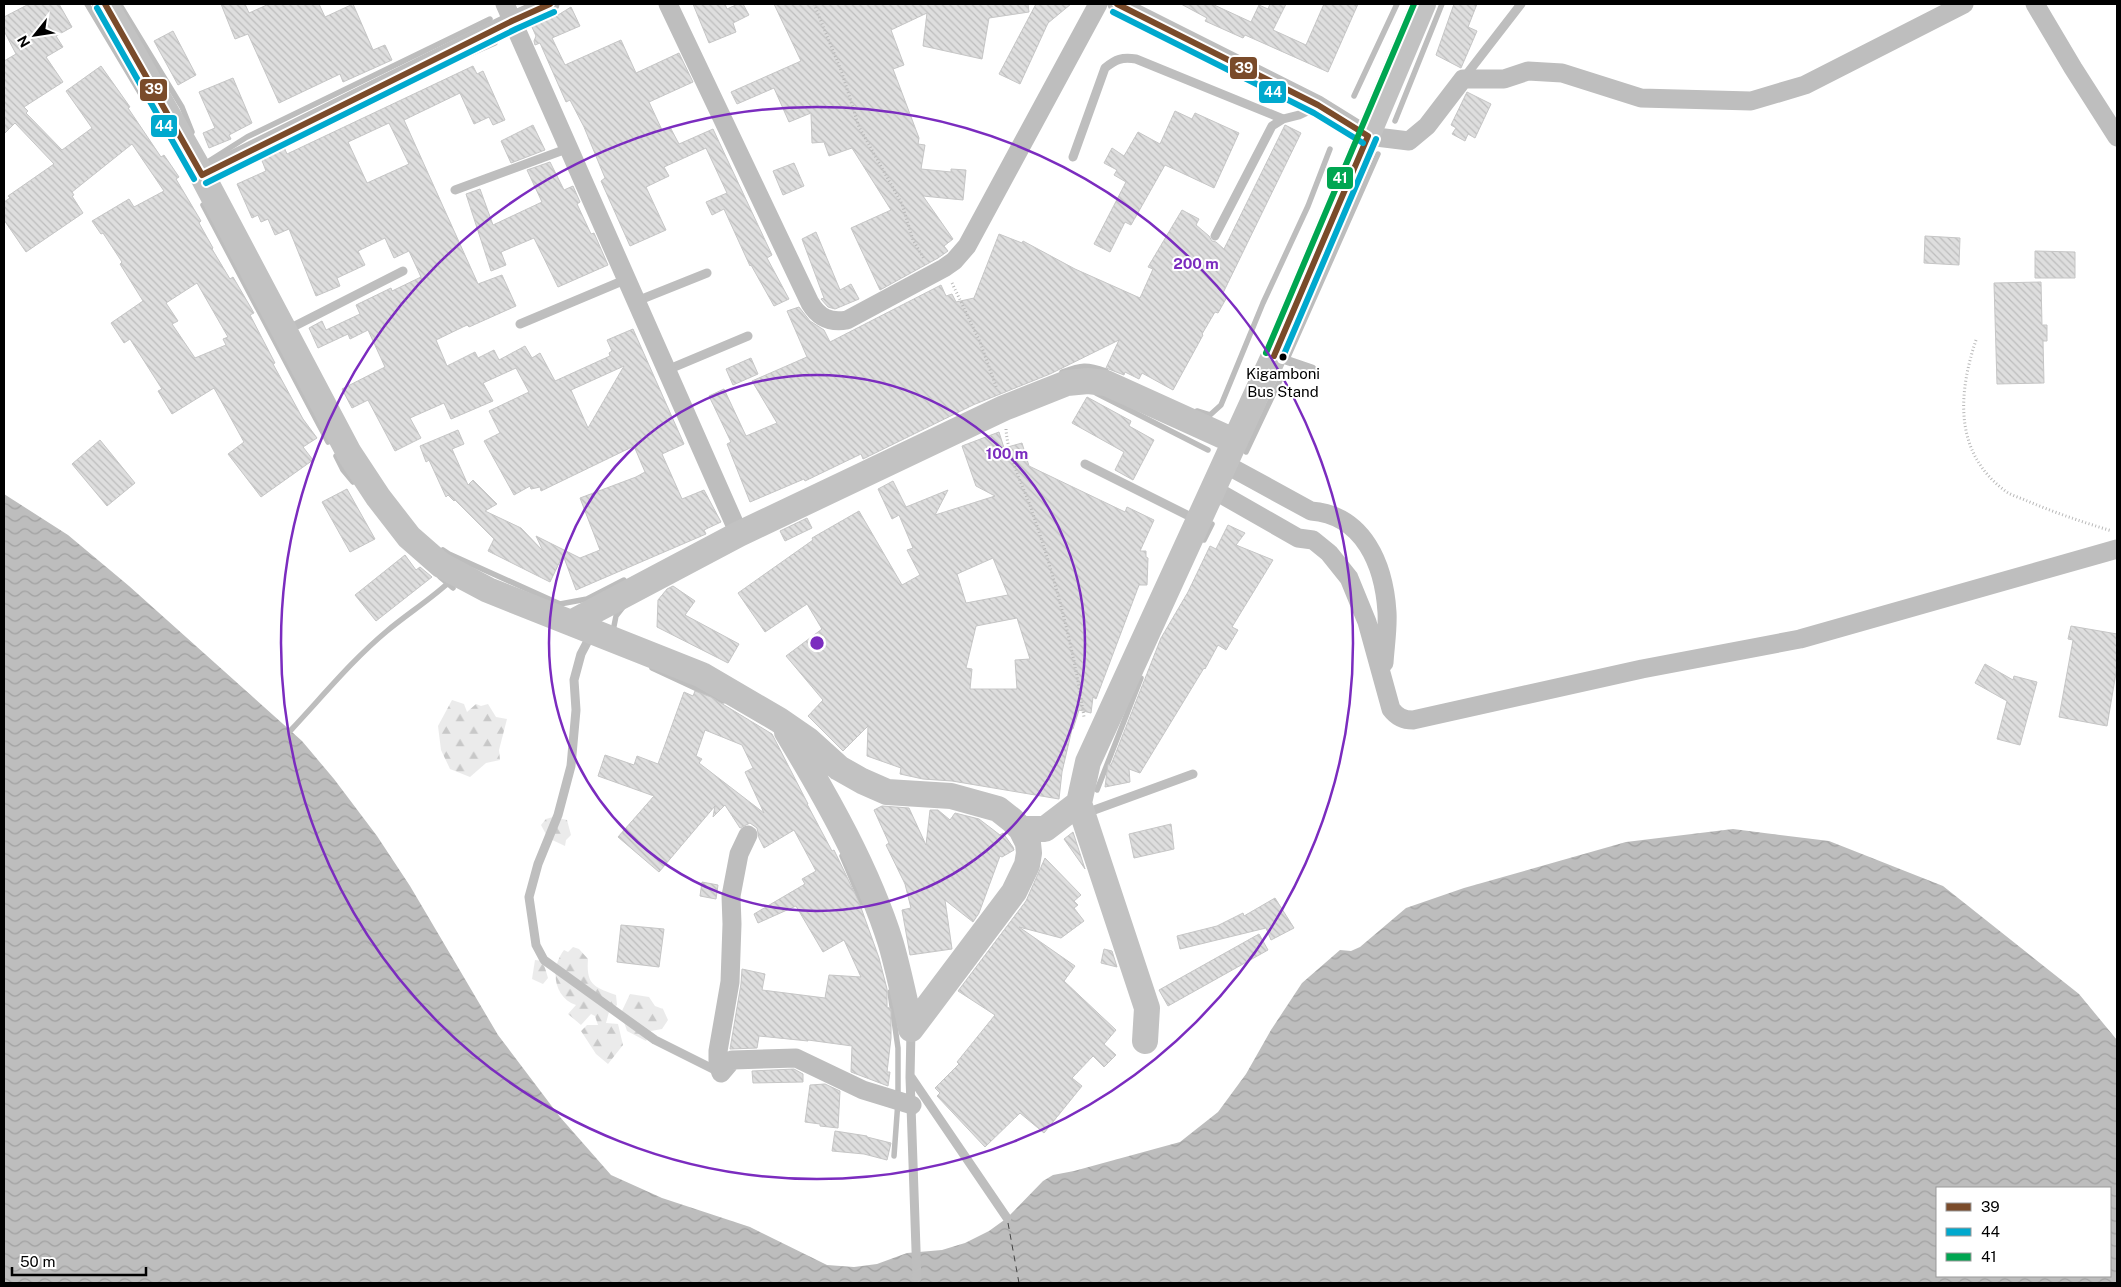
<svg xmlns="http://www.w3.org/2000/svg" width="2121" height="1287" viewBox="0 0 2121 1287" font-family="'Public Sans',sans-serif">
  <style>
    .forest { fill: url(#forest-firs) }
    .water { fill: url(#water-waves); fill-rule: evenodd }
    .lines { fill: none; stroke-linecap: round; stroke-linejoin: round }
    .stream { stroke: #bdbdbd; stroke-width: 5.5 }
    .ferry { stroke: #424242; stroke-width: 1; stroke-dasharray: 6 5; stroke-linecap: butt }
    .building { fill: url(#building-back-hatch); stroke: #c6c6c6; fill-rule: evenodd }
    .path { stroke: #b9b9b9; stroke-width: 3; stroke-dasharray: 1 2.5; stroke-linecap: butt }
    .lane { stroke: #bebebe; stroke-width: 9 }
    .street { stroke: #bebebe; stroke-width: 19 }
    .secondary { stroke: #c2c2c2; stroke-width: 26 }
    .bus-1-casing { stroke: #fff; stroke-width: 10 }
    .bus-2-casing { stroke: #fff; stroke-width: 10 }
    .bus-3-casing { stroke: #fff; stroke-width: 10 }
    .bus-1 { stroke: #7a4b2a; stroke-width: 6 }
    .bus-2 { stroke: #00a9ce; stroke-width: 6 }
    .bus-3 { stroke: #00a651; stroke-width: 6 }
    .ring { fill: none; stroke: #7b2cbf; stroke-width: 2.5 }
    .bus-dot { fill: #000; stroke: #fff; stroke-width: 2 }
    .labels { text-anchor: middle; stroke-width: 4; stroke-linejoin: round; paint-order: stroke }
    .bus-label { font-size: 15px; fill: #000; stroke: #fff }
    .centre { fill: #7b2cbf; stroke: #fff; stroke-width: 2.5 }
    .ring-label { font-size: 15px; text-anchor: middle; font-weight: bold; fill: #7b2cbf; stroke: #fff; stroke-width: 4; stroke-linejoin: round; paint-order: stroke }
    .line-badge { stroke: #fff; stroke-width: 2 }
    .badge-label { font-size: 14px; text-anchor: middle; font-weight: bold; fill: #fff }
  </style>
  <defs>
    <pattern id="forest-firs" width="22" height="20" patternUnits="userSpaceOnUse" patternTransform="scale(1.25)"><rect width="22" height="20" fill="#ebebeb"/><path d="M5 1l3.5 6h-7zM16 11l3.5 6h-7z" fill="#c8c8c8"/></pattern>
    <pattern id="water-waves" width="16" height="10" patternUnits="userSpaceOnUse" patternTransform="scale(1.25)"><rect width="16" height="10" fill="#bdbdbd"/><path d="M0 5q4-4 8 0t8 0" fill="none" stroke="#a1a1a1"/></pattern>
    <pattern id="building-back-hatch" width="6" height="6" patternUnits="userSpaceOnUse" patternTransform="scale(1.25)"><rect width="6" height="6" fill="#dedede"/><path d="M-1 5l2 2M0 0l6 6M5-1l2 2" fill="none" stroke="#bdbdbd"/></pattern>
  </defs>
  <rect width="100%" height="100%" fill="#fff"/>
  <path class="forest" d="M 452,700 L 464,704 L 467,712 L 476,704 L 481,706 L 488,704 L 496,717 L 507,719 L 499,750 L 500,760 L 486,763 L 470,777 L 450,769 L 441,750 L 438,726 Z
    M 553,817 L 567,820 L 571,835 L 566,840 L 565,846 L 548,838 L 541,825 L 546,819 Z
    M 573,947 L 579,949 L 588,959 C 586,985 594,987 616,995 L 617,1005 L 609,1012 L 606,1023 L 618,1024 L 623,1045 L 608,1064 L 596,1054 L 581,1031 L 587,1025 L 598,1025 L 595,1016 L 591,1014 L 581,1025 L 568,1014 L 576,1005 C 553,997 550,968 564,950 L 568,952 Z
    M 535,960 L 543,961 L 548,978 L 543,984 L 532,979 Z
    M 630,994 L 649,997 L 655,1006 L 663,1009 L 668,1020 L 662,1029 L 651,1031 L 646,1041 L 627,1031 L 621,1013 Z"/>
  <path class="water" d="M 4,494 L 68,535 L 129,586 L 302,741 L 334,779 L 377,836 L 410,886 L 498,1035 L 560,1117 L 611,1175 L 662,1198 L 750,1227 L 827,1265 L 854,1267 L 877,1264 L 907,1253 L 942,1250 L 965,1243 L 989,1231 L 1007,1218 L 1043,1181 L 1053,1175 L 1074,1171 L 1180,1142 L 1218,1112 L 1246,1074 L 1271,1030 L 1302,983 L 1340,950 L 1351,951 L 1360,947 L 1406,908 L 1464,888 L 1626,842 L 1733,829 L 1829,841 L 1943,886 L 2079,994 L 2117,1040 L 2117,1283 L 4,1283 ZM 1937,1188 L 2110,1188 L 2110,1276 L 1937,1276 Z"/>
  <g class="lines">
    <path class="stream" d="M 87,4 L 142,96
      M 120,5 L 182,107 L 192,132
      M 442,66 L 495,43
      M 1354,96 L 1397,4
      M 1395,121 L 1442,4
      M 209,161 L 247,137 L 490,19
      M 203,205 L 328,442
      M 1288,357 L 1378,154
      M 1062,372 C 1082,365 1086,364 1106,371
      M 1096,393 L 1208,450
      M 1197,411 L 1210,415 L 1221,405 L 1263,303 L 1308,206 L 1330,149
      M 1246,452 L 1283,374
      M 336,456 L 343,470 L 353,482
      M 1204,540 L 1212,524
      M 443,550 L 449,554 L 560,604 L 587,599 L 624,580
      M 440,577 L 453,588
      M 613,631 L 616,616 L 623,607
      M 652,668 L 723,701
      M 291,730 C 322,697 352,660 387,631 C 406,615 428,601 447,584
      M 1097,790 L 1141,678
      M 842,856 L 862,903
      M 890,992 L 898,1048 L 898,1101 L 894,1156"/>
    <path class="ferry" d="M 1008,1223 L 1019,1283"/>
  </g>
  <path class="building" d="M 29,4 L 59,4 L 72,27 L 56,36 L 63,47 L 46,57 L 63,82 L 24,107 L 28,111 L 26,113 L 62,150 L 92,128 L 66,91 L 101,66 L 130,107 L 128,108 L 161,157 L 164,155 L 179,177 L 176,179 L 201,221 L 199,223 L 213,248 L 212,249 L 230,279 L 233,277 L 254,313 L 250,315 L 275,363 L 273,364 L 303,419 L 317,438 L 303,447 L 313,460 L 261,497 L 228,454 L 244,442 L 214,388 L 172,414 L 158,391 L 162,389 L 130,339 L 124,343 L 111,323 L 143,301 L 120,264 L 122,262 L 103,233 L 101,234 L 92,221 L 129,199 L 134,207 L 164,191 L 132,144 L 72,192 L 74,195 L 72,196 L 83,213 L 26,252 L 4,220 L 4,202 L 10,198 L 8,196 L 54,164 L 15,123 L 4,134 L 4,61 L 16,54 L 4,31 L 4,17 ZM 197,283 L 228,337 L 223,339 L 226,345 L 195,358 L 172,324 L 178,321 L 166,303 Z
    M 221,4 L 245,4 L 249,13 L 269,4 L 319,4 L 325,17 L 353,4 L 373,50 L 385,45 L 392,60 L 343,82 L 340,74 L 279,103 L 248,34 L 235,39 Z
    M 693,4 L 725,4 L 727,9 L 738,4 L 743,4 L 749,15 L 733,23 L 736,32 L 709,43 Z
    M 774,4 L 1028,4 L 1029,12 L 989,18 L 982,59 L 923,46 L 927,13 L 891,30 L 904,65 L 893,69 L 919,138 L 918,144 L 925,145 L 921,169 L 951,172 L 951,169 L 966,170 L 963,200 L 923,196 L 953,239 L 944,246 L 948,251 L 938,258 L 880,290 L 851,228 L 891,210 L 852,148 L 829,156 L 824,142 L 812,143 L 811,113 L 789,122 L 774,88 L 737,104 L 731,92 L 801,61 Z
    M 1036,4 L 1071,4 L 1048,23 L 1020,84 L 999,74 Z
    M 1181,4 L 1212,4 L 1251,22 L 1259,5 L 1268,9 L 1270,4 L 1286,4 L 1273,30 L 1306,45 L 1324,4 L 1358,4 L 1328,72 L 1245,35 L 1243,38 L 1205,21 L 1207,18 Z
    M 1454,4 L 1477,4 L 1468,27 L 1477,31 L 1461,68 L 1436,55 Z
    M 571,7 L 580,26 L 552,38 L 565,65 L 621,40 L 636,73 L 679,53 L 693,82 L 649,102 L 662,130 L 670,127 L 679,144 L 713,129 L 772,255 L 767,258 L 789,299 L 774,306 L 751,265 L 750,266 L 724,209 L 712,215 L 706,202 L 727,193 L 706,148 L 664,167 L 669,176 L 646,187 L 666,230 L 630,246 L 601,181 L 605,178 L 584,127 L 570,100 L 566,102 L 540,43 L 535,45 L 534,41 L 536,36 L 531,25 L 556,13 L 558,15 Z
    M 173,31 L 196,75 L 178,85 L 154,41 Z
    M 473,66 L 477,74 L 483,71 L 505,120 L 493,125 L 489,117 L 474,124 L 460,93 L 404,120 L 478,284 L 502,275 L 516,306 L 469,327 L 467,325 L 436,340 L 447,366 L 475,352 L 478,358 L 494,350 L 499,360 L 525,346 L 532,358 L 540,353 L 555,381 L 610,356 L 609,353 L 612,351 L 607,340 L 633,329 L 684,444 L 662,454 L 682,499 L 704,490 L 721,522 L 704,530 L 706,534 L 576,590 L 563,555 L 550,582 L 488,551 L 494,539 L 455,500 L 454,501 L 448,495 L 446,497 L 429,460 L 426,462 L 420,446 L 458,430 L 464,444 L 452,449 L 468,485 L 473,480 L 497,504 L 485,511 L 521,528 L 543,551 L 536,536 L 580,558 L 600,550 L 580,498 L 636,477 L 645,472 L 634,446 L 541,491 L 540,487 L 531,489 L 530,486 L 514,495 L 484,441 L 500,433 L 489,411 L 529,392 L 516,368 L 483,383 L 493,401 L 451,419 L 444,403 L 410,418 L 421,438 L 395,451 L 368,400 L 352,408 L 342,389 L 385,367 L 368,330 L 350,339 L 348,334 L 318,348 L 309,328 L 322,321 L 326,330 L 360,314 L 356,305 L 391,288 L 392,291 L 421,277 L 409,251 L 394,258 L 385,238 L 358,251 L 365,265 L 337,278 L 340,286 L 316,296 L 289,229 L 275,235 L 268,219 L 261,222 L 258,215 L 252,218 L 237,184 L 266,171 L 261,158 L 284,147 L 287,154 ZM 389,123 L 409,164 L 367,183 L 348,142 ZM 624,366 L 588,428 L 571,390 Z
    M 233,78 L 252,123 L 229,135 L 231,139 L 209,148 L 203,133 L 215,128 L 199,92 Z
    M 1467,92 L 1491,104 L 1475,138 L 1468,134 L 1465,141 L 1452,134 L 1456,128 L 1451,125 Z
    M 1175,111 L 1192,119 L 1195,113 L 1239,133 L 1214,188 L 1165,165 L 1131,225 L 1125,222 L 1110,252 L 1094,244 L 1126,182 L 1114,175 L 1117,170 L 1104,163 L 1112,148 L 1124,156 L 1138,132 L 1160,144 Z
    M 533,125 L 545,150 L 511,163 L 501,141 Z
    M 1285,125 L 1301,133 L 1223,293 L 1227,297 L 1218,313 L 1215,312 L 1202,334 L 1203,335 L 1173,390 L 1142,373 L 1139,379 L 1125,372 L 1124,375 L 1106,368 L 1119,340 L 1050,374 L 973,405 L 863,459 L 861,454 L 805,481 L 804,479 L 750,502 L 727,444 L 731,442 L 709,396 L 724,389 L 746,436 L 777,423 L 752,381 L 807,357 L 787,311 L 799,307 L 810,321 L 824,330 L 830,342 L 941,285 L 946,296 L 952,294 L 956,302 L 974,298 L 999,234 L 1022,243 L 1023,241 L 1075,269 L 1140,298 L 1153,269 L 1148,267 L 1182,210 L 1199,219 L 1196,225 L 1209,236 L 1212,241 L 1216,242 L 1224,249 Z
    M 550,162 L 564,190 L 573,186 L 580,202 L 577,204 L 591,234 L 594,233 L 608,265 L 558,287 L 534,238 L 501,252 L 506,265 L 491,271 L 466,194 L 480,189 L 493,225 L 542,202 L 527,170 Z
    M 794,163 L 804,186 L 783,195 L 773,171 Z
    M 816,232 L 840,290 L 851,284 L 859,299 L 835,309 L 828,307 L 821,299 L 824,298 L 802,239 Z
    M 1925,236 L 1960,238 L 1959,265 L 1924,263 Z
    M 2035,251 L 2075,252 L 2075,278 L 2035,278 Z
    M 2041,282 L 2042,325 L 2047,325 L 2047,341 L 2043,341 L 2044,383 L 1997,384 L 1994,283 Z
    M 751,358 L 758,374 L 733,385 L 726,369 Z
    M 1087,397 L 1131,421 L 1129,426 L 1154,440 L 1133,480 L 1115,470 L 1124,452 L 1072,423 Z
    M 999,432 L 1004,448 L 1022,443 L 1029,466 L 1125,512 L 1127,507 L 1154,520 L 1140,551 L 1146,551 L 1146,557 L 1148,558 L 1147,585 L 1139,585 L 1096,699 L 1093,697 L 1091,713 L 1079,710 L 1073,729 L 1072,729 L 1062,772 L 1059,799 L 952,781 L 923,779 L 900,774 L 901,768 L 867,756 L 868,726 L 843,751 L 808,716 L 823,700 L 786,656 L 822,629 L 807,604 L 765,632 L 738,593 L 813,540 L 812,538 L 859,511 L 902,585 L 920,575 L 907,550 L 913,548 L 899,515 L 892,519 L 878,489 L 893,481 L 906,507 L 948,490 L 935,515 L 995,496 L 976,486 L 962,446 ZM 993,558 L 1008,595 L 966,603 L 957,574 ZM 1017,618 L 1030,659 L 1015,660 L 1017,689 L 970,689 L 972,669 L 966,668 L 976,626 Z
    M 100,440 L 135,483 L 107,506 L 72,464 Z
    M 347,489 L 375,539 L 350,552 L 322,502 Z
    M 807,518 L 812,528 L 785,541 L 780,531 Z
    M 1228,525 L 1245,533 L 1236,545 L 1273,560 L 1232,627 L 1238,630 L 1226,650 L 1218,645 L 1205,669 L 1204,668 L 1140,773 L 1129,769 L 1130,782 L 1105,787 L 1108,764 L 1111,765 L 1161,638 L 1188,592 L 1210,546 L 1216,549 Z
    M 405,555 L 416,570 L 420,567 L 432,577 L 376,621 L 355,595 Z
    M 673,586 L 695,601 L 685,615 L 739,644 L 728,663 L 657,627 L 658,600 L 667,589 Z
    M 2071,626 L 2117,634 L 2117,667 L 2107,726 L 2059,717 L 2073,640 L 2068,639 Z
    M 1985,664 L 2013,680 L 2014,676 L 2037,682 L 2020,745 L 1997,739 L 2007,701 L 1975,683 Z
    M 695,691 L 711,697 L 772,734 L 808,804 L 807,804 L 832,851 L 834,850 L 859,902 L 879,958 L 887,989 L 887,1007 L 891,1009 L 891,1038 L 887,1072 L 890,1072 L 888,1086 L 851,1072 L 852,1046 L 808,1040 L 808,1041 L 759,1036 L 757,1048 L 730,1049 L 741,984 L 742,969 L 765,974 L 762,990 L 825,998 L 829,975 L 861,977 L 844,940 L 823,952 L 796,906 L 758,923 L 754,914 L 805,884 L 802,879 L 816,871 L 794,830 L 764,848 L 759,838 L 757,828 L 750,823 L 740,828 L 725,805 L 713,817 L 715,806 L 659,872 L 618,837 L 654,796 L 598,776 L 605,755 L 634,765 L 637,756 L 658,764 L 684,692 L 693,696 ZM 705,730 L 742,745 L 753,768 L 745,772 L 764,813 L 699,763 L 702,759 L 696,756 Z
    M 882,806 L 909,808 L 926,845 L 930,810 L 938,810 L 950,820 L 955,813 L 979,819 L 1000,835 L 1003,833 L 1013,847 L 1014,850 L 1002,857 L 1000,856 L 979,913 L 973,922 L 945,900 L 952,949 L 910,955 L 902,910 L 911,908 L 905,884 L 886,845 L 889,843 L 874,810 Z
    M 1171,824 L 1174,849 L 1134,858 L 1129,834 Z
    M 1073,832 L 1085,869 L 1064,839 Z
    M 1045,858 L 1081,895 L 1074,901 L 1078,905 L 1074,908 L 1084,921 L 1061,938 L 1019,927 L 1075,966 L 1064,981 L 1116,1030 L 1104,1044 L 1116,1055 L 1104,1067 L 1093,1056 L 1072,1078 L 1082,1086 L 1044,1133 L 1020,1113 L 985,1147 L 937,1096 L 940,1093 L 935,1088 L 959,1064 L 957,1062 L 995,1015 L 958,991 L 1026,901 Z
    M 702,882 L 718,885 L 716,899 L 700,896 Z
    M 1275,898 L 1294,928 L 1271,940 L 1266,928 L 1180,949 L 1177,936 L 1217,926 L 1243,913 L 1244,916 Z
    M 621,925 L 664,929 L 659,967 L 617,962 Z
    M 1259,934 L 1268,950 L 1168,1006 L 1159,990 Z
    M 1104,949 L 1112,951 L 1117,967 L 1101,963 Z
    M 794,1069 L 803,1074 L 803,1082 L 753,1083 L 752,1071 Z
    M 825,1084 L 840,1091 L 838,1128 L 820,1126 L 820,1124 L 805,1122 L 810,1085 Z
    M 835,1131 L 867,1136 L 867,1137 L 891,1143 L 887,1160 L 864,1154 L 832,1151 Z"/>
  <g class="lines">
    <path class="path" d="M 814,4 L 842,73 L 859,127 L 902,204 L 913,240 L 924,259
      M 952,283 L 980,342 L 997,389
      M 1976,340 C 1958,394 1954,452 2004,490 C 2010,495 2018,497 2025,500 C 2053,512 2082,522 2112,531
      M 1006,429 C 1008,460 1025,488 1034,517 C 1056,581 1074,650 1084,717"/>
    <path class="lane" d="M 1463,79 L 1521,4
      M 1073,157 L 1105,68 C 1116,59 1122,57 1136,59 L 1283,119
      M 455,190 L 569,148
      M 1215,236 L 1272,126 L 1283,119 L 1299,115 L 1318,106
      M 637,301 L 707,273
      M 520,324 L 627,279
      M 285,331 L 403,271
      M 1277,357 L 1312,369
      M 667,370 L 748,336
      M 1085,464 L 1197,520
      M 591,635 L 581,654 L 574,680 L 576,710 L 571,766 L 558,815 L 538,864 L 529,897 L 536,945 L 544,960 L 655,1040 L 719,1072
      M 1086,813 L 1193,774
      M 911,1031 L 910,1077 L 917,1278
      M 911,1077 L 1007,1218"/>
    <path class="street" d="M 505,4 L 739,534
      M 668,4 L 810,303 C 819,318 830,323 847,320 L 944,268 L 954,261 L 967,246 L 1098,4
      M 1117,4 L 1318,105 L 1368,136 L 1409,141 L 1427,126 L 1463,79 L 1504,79 L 1528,71 L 1562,73 L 1641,98 L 1751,101 L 1805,85 L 1964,4
      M 2035,4 L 2073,68 L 2117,137
      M 202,175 L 512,21 L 550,4
      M 1225,464 L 1311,511 C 1364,515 1384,565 1387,612 C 1388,629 1385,646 1384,663
      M 1214,490 L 1298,538 L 1313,540 L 1329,553 L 1349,578 L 1367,622 L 1391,709 C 1397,717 1403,720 1413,720 L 1642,669 L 1800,639 L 2117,549
      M 748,835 L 739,854 L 731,896 L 732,924 L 730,982 L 718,1051 L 718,1064 L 721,1073 L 732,1060 L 796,1058 L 863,1090 L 912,1105"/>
    <path class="secondary" d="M 105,4 L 202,175 L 349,453 L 378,497 L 409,537 L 441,565 L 488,590 L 702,675 L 779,720 L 808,740 L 839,768 L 862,781 L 887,792 L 951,796 L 998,809 L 1012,820 L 1021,829 L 1028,843 L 1029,853 L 1027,865 L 1014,892 L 911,1029
      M 571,623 L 739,534 L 1004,408 L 1067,383 L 1088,381 L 1106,383 L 1234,441
      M 787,732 C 827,798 868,870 891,944 C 899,972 905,1001 911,1029
      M 1021,829 L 1045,829 L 1079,803
      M 1145,1041 L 1147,1008 L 1079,803 L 1088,762 L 1274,356 L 1423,4"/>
    <defs>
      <path id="bus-1" d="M 105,4 L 202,175
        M 1117,4 L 1318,105 L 1368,136
        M 202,175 L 512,21 L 550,4
        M 1274,356 L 1368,136"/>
      <path id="bus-2" d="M 97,8 L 194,179
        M 1113,12 L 1314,113 L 1363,143
        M 206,183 L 516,29 L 554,12
        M 1282,359 L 1376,139"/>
      <path id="bus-3" d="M 1266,353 L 1414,4"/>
    </defs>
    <use href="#bus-1" class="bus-1-casing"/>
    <use href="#bus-2" class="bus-2-casing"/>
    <use href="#bus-3" class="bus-3-casing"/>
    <use href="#bus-1" class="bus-1"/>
    <use href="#bus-2" class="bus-2"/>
    <use href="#bus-3" class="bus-3"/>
  </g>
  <g class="ring">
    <circle cx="817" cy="643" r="268"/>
    <circle cx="817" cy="643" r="536"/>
  </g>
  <circle class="bus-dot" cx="1283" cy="357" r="4.5"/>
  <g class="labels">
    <g class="bus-label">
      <text x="1283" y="379">Kigamboni<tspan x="1283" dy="18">Bus Stand</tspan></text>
    </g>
  </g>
  <circle cx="817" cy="643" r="8" class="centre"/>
  <g class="ring-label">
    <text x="1196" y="269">200 m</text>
    <text x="1007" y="459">100 m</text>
  </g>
  <g class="line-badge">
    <rect x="1229" y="56" width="29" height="24" rx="5" fill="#7a4b2a"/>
    <rect x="139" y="78" width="29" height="24" rx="5" fill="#7a4b2a"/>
    <rect x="1258" y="80" width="29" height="24" rx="5" fill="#00a9ce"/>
    <rect x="150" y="114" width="28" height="24" rx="5" fill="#00a9ce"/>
    <rect x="1326" y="166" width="28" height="24" rx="5" fill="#00a651"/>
  </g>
  <g class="badge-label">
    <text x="1244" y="73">39</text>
    <text x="154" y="94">39</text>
    <text x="1273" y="97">44</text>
    <text x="164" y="131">44</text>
    <text x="1340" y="183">41</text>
  </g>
  <rect width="2121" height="1287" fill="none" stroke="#000000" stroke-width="10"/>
  <rect x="1936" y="1187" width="175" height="90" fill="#ffffff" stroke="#999999"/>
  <rect x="1946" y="1203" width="25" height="8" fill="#7a4b2a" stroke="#999999"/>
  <text x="1981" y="1212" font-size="15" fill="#000000">39</text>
  <rect x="1946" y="1228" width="25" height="8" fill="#00a9ce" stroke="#999999"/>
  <text x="1981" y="1237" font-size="15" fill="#000000">44</text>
  <rect x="1946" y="1253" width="25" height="8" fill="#00a651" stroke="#999999"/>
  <text x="1981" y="1262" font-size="15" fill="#000000">41</text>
  <g transform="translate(35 35) rotate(240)" stroke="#ffffff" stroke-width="4" paint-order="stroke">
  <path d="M0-4L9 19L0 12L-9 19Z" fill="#000000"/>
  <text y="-8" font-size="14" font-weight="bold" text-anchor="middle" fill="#000000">N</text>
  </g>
  <path d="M12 1267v8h134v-8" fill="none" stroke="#000000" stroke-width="2.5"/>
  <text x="20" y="1267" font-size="15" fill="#000000" stroke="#ffffff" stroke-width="4" paint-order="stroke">50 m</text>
</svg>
